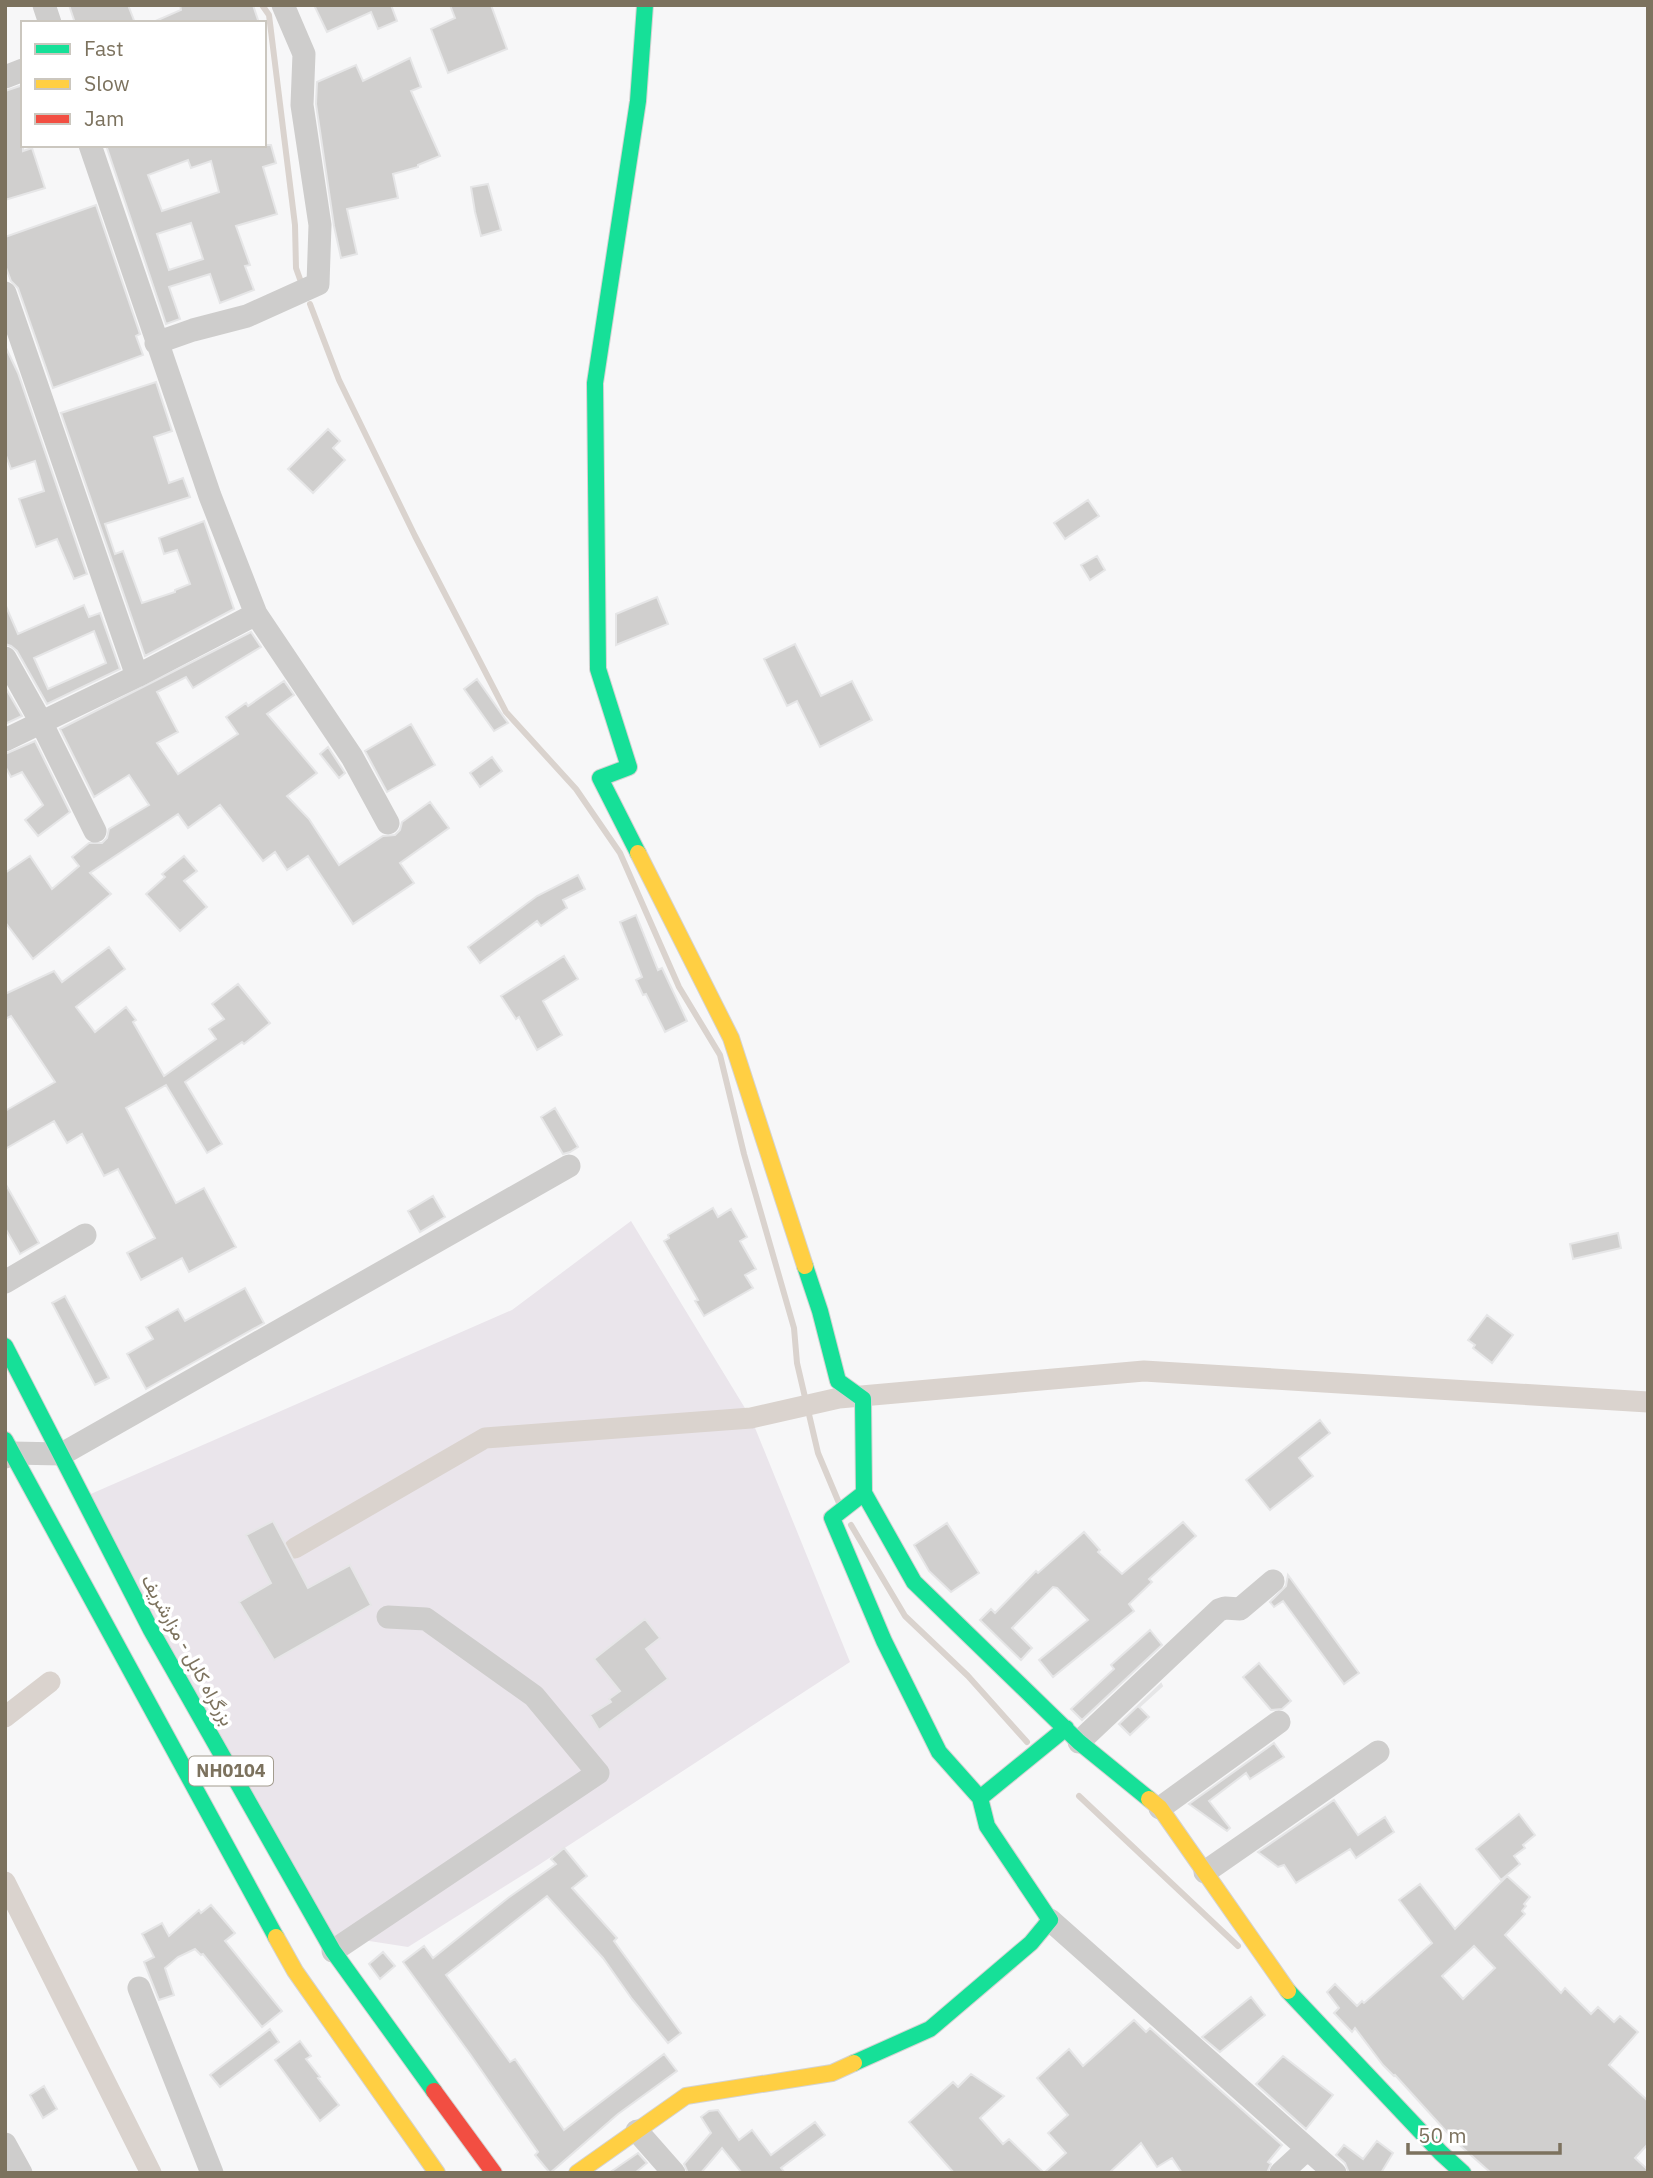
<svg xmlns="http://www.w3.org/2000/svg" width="1653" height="2178" viewBox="0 0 1653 2178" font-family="'IBM Plex Sans',Vazirmatn,sans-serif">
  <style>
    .green { fill: #eae5eb }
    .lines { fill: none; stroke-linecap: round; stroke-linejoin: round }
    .stream { stroke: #dad3ce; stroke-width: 6 }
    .canal { stroke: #dad3ce; stroke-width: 21 }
    .building { fill: #d0cfce; stroke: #e6e6e7; stroke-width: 2; fill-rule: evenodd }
    .fast-casing { stroke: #d4d3d2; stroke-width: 18 }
    .slow-casing { stroke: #d4d3d2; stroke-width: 18 }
    .jam-casing { stroke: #d4d3d2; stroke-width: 18 }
    .street { stroke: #cecdcc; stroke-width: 23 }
    .fast { stroke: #16e098; stroke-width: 16 }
    .slow { stroke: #ffcf43; stroke-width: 16 }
    .jam { stroke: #f24e42; stroke-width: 16 }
    .labels { text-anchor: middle; stroke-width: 7; stroke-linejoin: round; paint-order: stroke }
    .shield { fill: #fff; stroke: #a39c8e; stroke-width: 2 }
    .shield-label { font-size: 18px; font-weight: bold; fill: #7c725e }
    .street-label { font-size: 19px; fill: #7c725e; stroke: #fff }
  </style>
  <rect width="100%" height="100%" fill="#f7f7f8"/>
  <path class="green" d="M 631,1221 L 751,1418 L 850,1662 L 534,1868 L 408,1947 L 324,1934 L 77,1500 L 512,1310 Z"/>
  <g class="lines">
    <path class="stream" d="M 262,5 L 269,15 L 295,225 L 296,268 L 301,282
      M 310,304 L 339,380 L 415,536 L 506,712 L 576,789 L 620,853 L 679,987 L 720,1055 L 744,1154 L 794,1328 L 797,1363 L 818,1453 L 839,1503
      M 851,1525 L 905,1616 L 968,1676 L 1027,1742
      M 1079,1796 L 1238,1946"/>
    <path class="canal" d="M 295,1548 L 485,1438 L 751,1418 L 839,1398 L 1144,1371 L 1648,1402
      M 5,1717 L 50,1682
      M 5,1882 L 151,2173"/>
  </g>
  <path class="building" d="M 69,5 L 128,5 L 135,23 L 75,23 Z
    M 180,5 L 253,5 L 259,23 L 151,23 L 181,10 Z
    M 314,5 L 391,5 L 397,21 L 378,29 L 371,12 L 327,32 Z
    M 450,5 L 491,5 L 507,49 L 448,73 L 431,29 L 455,18 Z
    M 410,58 L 421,87 L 411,91 L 440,156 L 418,165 L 418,167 L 393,174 L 398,198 L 347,209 L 357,254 L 341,258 L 334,226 L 316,104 L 317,82 L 356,65 L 363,81 Z
    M 23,85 L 23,151 L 32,148 L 45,188 L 5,200 L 5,91 Z
    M 106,145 L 271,145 L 276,163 L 263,167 L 277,214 L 236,226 L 250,265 L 245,266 L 254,290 L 220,303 L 210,274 L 169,287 L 180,319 L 166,324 ZM 188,160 L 191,168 L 211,161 L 219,192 L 162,211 L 148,175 ZM 191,223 L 203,259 L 169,270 L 157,234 Z
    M 488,184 L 501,230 L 481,236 L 475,212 L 471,187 Z
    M 96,205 L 140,334 L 136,336 L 143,355 L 53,388 L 18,288 L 11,281 L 5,265 L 5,237 Z
    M 5,346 L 18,373 L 87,574 L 74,579 L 57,539 L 36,547 L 19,499 L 44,491 L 35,461 L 11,469 L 5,453 Z
    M 156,382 L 172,431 L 154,437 L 169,483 L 183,478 L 190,497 L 105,524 L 115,554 L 123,551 L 142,603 L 175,592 L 175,590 L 190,584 L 177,550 L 164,554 L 159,538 L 204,521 L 234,609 L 145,656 L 61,413 Z
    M 328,429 L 340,441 L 333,448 L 345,460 L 313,493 L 288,469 Z
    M 1088,500 L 1099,516 L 1065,539 L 1054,523 Z
    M 1097,556 L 1105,570 L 1090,580 L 1081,565 Z
    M 657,597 L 668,624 L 616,645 L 616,614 Z
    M 5,604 L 18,634 L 84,605 L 89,617 L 100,613 L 120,669 L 47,704 L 17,651 L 11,646 L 5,644 ZM 94,631 L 106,663 L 48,689 L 34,658 Z
    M 251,632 L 261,647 L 193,688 L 186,677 L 157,692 L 178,732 L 157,743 L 178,774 L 238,734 L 226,717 L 246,703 L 248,706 L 284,681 L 294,695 L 267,714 L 317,773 L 287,796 L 309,819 L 339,865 L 383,836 L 395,835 L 400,830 L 402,822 L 430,802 L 449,828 L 400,863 L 414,883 L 353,924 L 308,856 L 287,870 L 275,852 L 263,861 L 220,805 L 188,828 L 178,814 L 90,873 L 111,894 L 33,959 L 5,922 L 5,873 L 30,856 L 52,889 L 79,866 L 72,857 L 89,843 L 102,843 L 107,838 L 109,829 L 149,805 L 129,775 L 94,797 L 60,729 Z
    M 795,644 L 821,696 L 852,681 L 872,720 L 820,747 L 797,701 L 787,706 L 764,659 Z
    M 477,679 L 508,723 L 494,731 L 464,689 Z
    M 5,687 L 22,716 L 5,724 Z
    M 411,724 L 435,765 L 387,792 L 365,751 Z
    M 35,741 L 70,812 L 38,836 L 25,820 L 43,805 L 22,772 L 11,777 L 5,766 L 5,754 Z
    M 328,747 L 345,773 L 339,778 L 320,754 Z
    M 492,757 L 502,771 L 480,787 L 470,773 Z
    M 184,856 L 197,871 L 184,881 L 207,907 L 180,931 L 146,894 L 165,877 L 162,874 Z
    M 578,875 L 585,889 L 563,900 L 567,908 L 541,926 L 537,921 L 480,963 L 468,947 L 537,896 Z
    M 636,915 L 658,970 L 662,968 L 687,1021 L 665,1032 L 646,994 L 643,995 L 636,980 L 642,977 L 620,922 Z
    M 109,947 L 125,969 L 76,1007 L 95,1032 L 126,1007 L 136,1020 L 133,1022 L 164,1076 L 216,1039 L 209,1029 L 224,1019 L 212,1004 L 238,984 L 270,1023 L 244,1044 L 242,1042 L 185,1082 L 222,1144 L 207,1153 L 166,1085 L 126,1108 L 176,1203 L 204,1188 L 236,1247 L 189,1272 L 182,1258 L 141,1280 L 127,1253 L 155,1238 L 118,1169 L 104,1176 L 82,1134 L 67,1143 L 54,1121 L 5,1149 L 5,1111 L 55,1082 L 11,1016 L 5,1019 L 5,994 L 54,971 L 62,982 Z
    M 564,956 L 578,979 L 543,1001 L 562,1035 L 537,1050 L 519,1017 L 516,1019 L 501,996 Z
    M 555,1108 L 578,1147 L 570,1152 L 563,1154 L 541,1117 Z
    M 5,1183 L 39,1243 L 20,1254 L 5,1228 Z
    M 433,1196 L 445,1217 L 420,1232 L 408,1211 Z
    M 713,1208 L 718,1217 L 731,1209 L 747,1237 L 740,1241 L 756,1269 L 745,1275 L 753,1288 L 704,1316 L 695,1301 L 698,1300 L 664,1241 L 669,1238 L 668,1235 Z
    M 1618,1233 L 1621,1248 L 1573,1259 L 1570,1244 Z
    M 245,1288 L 264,1323 L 146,1389 L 127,1354 L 153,1339 L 146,1327 L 178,1309 L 185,1321 Z
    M 65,1296 L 109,1378 L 95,1385 L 52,1303 Z
    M 1487,1315 L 1513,1335 L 1492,1363 L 1473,1348 L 1475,1345 L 1468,1340 Z
    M 1320,1420 L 1330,1433 L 1299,1458 L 1313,1476 L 1270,1510 L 1246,1480 Z
    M 273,1521 L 308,1588 L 350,1565 L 371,1605 L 274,1660 L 239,1602 L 271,1583 L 246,1535 Z
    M 1183,1522 L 1196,1536 L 1149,1579 L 1152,1582 L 1129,1604 L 1134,1611 L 1053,1677 L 1039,1660 L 1088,1620 L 1057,1588 L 1053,1587 L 1012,1628 L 1032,1648 L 1021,1660 L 980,1620 L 991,1609 L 995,1613 L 1036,1571 L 1038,1573 L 1084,1532 L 1100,1550 L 1098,1552 L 1122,1574 Z
    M 947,1523 L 979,1573 L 951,1592 L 929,1571 L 914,1545 Z
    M 1288,1575 L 1359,1673 L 1344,1684 L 1283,1601 L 1274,1607 L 1270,1602 L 1286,1586 Z
    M 645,1619 L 660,1638 L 646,1649 L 668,1679 L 599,1730 L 590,1715 L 611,1702 L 609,1699 L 620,1691 L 594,1659 Z
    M 1150,1630 L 1162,1645 L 1082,1720 L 1071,1709 L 1114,1669 L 1111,1665 Z
    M 1259,1663 L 1291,1701 L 1282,1709 L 1271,1710 L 1243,1677 Z
    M 1161,1684 L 1162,1686 L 1139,1707 L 1149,1717 L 1130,1735 L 1119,1724 Z
    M 1274,1743 L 1284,1757 L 1250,1779 L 1246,1773 L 1209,1801 L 1230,1828 L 1227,1831 L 1189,1804 Z
    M 1334,1800 L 1358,1835 L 1385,1817 L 1394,1832 L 1356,1858 L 1350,1849 L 1296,1883 L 1284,1865 L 1278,1867 L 1258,1852 Z
    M 1519,1814 L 1535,1835 L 1523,1845 L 1525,1848 L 1514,1856 L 1520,1864 L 1501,1880 L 1476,1849 Z
    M 564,1848 L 587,1876 L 572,1888 L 617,1938 L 614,1941 L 681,2033 L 668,2043 L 632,1999 L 603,1958 L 547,1896 L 446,1975 L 510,2062 L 515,2059 L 564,2130 L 664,2054 L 677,2071 L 618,2114 L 550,2173 L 535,2155 L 538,2152 L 470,2054 L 403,1962 L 424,1946 L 433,1958 L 508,1898 L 556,1864 L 551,1859 Z
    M 1507,1876 L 1530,1897 L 1524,1904 L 1526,1906 L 1522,1911 L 1525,1914 L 1505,1935 L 1561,1993 L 1565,1988 L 1591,2014 L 1598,2007 L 1614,2022 L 1620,2016 L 1638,2032 L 1609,2065 L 1648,2101 L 1648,2144 L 1635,2158 L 1648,2170 L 1648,2173 L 1491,2173 L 1454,2140 L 1395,2075 L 1394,2076 L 1383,2065 L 1355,2028 L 1352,2032 L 1334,2013 L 1339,2008 L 1327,1992 L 1335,1984 L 1357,2006 L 1362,2001 L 1364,2003 L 1432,1943 L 1399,1900 L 1420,1884 L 1455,1929 ZM 1474,1946 L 1495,1968 L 1463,1999 L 1442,1976 Z
    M 211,1905 L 235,1933 L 225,1941 L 282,2011 L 262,2027 L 203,1954 L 201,1955 L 195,1949 L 178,1957 L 165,1968 L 174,1995 L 159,2000 L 144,1962 L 154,1957 L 142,1934 L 162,1923 L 169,1936 L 199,1910 L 201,1913 Z
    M 383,1952 L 395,1966 L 380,1979 L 369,1964 Z
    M 1251,1997 L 1265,2015 L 1220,2052 L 1202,2037 Z
    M 1134,2020 L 1146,2032 L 1150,2028 L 1282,2145 L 1268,2162 L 1271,2164 L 1267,2173 L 1182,2173 L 1172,2158 L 1157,2167 L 1141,2143 L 1109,2173 L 954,2173 L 909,2122 L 953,2082 L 958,2087 L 971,2074 L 1004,2096 L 980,2118 L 1003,2144 L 1009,2139 L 1044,2173 L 1066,2153 L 1048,2133 L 1068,2115 L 1037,2078 L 1069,2049 L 1083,2066 Z
    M 270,2029 L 279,2042 L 220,2087 L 210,2075 Z
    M 300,2041 L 311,2056 L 306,2059 L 320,2077 L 318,2078 L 339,2105 L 320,2121 L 275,2060 Z
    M 1283,2056 L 1333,2095 L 1306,2129 L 1256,2084 Z
    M 44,2086 L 57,2109 L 43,2118 L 30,2095 Z
    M 718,2110 L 739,2140 L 752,2130 L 771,2155 L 815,2122 L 825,2135 L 781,2168 L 785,2173 L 742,2173 L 722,2148 L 701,2173 L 688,2173 L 684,2164 L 711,2133 L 701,2117 L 709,2111 Z
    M 1377,2141 L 1393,2153 L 1381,2173 L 1349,2173 L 1345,2163 L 1336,2155 L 1344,2145 L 1363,2159 Z
    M 638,2153 L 647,2163 L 635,2173 L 609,2173 Z"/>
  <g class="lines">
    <defs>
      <path id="fast" d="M 638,853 L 600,778 L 629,767 L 598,669 L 595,383 L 638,101 L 645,5
        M 805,1266 L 820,1311 L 838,1381 L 863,1399 L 864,1493 L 914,1582 L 1079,1742 L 1149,1799
        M 5,1346 L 151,1630 L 333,1951 L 434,2091
        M 5,1440 L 276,1937
        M 864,1493 L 832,1518 L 884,1641 L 939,1752 L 980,1798
        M 1288,1991 L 1441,2153 L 1463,2173
        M 854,2063 L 930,2029 L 1031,1943 L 1050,1920 L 987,1826 L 980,1798 L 1066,1728"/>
      <path id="slow" d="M 638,853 L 731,1038 L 805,1266
        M 1149,1799 L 1160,1808 L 1288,1991
        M 276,1937 L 295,1971 L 437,2173
        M 577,2173 L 686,2096 L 832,2073 L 854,2063"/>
      <path id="jam" d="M 434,2091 L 494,2173"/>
    </defs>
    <use href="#fast" class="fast-casing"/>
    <use href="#slow" class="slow-casing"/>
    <use href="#jam" class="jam-casing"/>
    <path class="street" d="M 44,5 L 50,23
      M 5,77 L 23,70
      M 90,145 L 210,496 L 256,614 L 352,757 L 388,823
      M 5,293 L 137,676
      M 156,343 L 193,330 L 247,316 L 318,284 L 320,225 L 302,105 L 304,54 L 283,5
      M 5,658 L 41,722 L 95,831
      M 5,740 L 137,676 L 256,614
      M 5,1282 L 85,1235
      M 5,1457 L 12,1453 L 62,1454 L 569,1166
      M 1079,1742 L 1219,1610 L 1225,1608 L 1240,1609 L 1273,1581
      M 1160,1808 L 1279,1722
      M 1205,1872 L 1378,1752
      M 1050,1920 L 1335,2173
      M 333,1951 L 598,1773 L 534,1696 L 426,1619 L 388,1617
      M 139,1988 L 212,2173
      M 637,2131 L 674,2173
      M 5,2144 L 21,2173
      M 1281,2173 L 1307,2149"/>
    <use href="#fast" class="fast"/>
    <use href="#slow" class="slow"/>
    <use href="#jam" class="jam"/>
  </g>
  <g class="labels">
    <rect class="shield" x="189" y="1756.5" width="84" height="29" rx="5"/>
    <g class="shield-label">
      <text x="231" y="1777">NH0104</text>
    </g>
    <g class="street-label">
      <text transform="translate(188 1650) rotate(61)" y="7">بزرگراه کابل - مزارشریف</text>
    </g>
  </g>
  <rect width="1653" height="2178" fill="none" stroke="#7c725e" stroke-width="14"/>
  <rect x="21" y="21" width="245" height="126" fill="#ffffff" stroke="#cbc7bf" stroke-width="2"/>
  <rect x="35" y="44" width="35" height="10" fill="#16e098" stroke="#cbc7bf" stroke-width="2"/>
  <text x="84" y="56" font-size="21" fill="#7c725e">Fast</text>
  <rect x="35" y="79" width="35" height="10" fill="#ffcf43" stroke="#cbc7bf" stroke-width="2"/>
  <text x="84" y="91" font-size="21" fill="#7c725e">Slow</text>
  <rect x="35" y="114" width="35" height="10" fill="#f24e42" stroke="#cbc7bf" stroke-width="2"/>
  <text x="84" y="126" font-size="21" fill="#7c725e">Jam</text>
  <path d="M1408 2143v10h152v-10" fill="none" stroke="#7c725e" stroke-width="3.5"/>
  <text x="1418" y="2143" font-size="21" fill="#7c725e" stroke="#ffffff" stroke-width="5" paint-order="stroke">50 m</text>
</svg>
